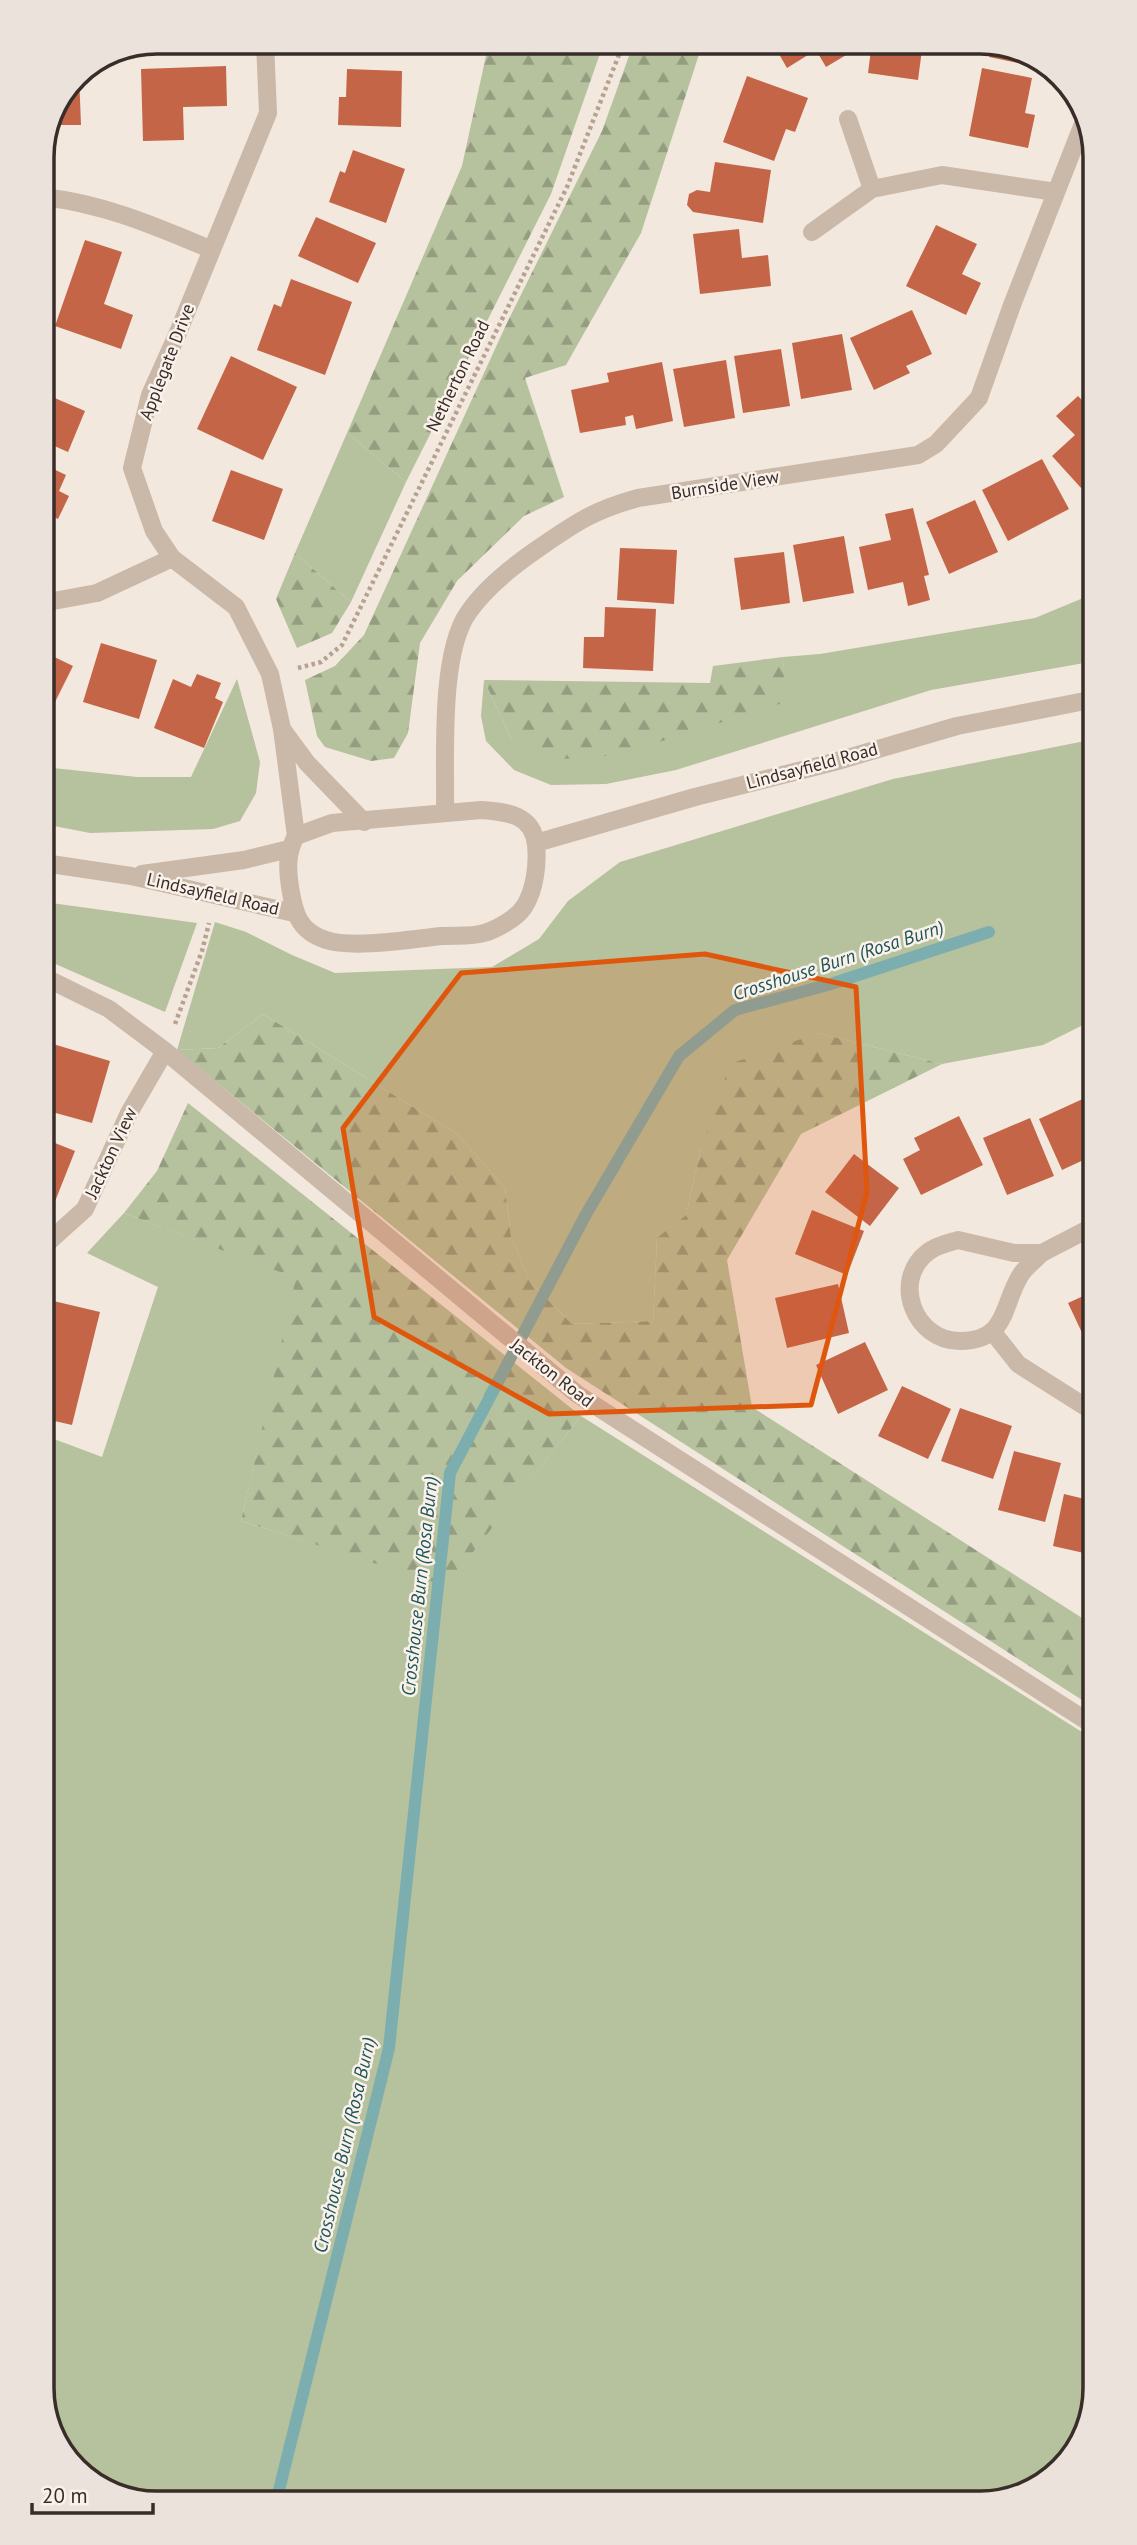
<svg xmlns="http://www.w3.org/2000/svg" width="1137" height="2545" viewBox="0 0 1137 2545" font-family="'PT Sans',sans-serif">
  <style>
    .grass { fill: #b6c19d }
    .forest { fill: url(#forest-firs) }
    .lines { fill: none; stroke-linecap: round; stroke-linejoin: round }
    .stream { stroke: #7caeaf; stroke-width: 12 }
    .building { fill: #c56548 }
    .path { stroke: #b6a293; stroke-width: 4.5; stroke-dasharray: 3.5 3.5; stroke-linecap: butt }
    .service { stroke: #cab8a9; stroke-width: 18 }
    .minor { stroke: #cab8a9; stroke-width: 18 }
    .tertiary { stroke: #cab8a9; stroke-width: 18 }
    .marked { fill: #df570d; fill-opacity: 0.2; stroke: #df570d; stroke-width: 5; stroke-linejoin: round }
    .labels { text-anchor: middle; stroke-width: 5; stroke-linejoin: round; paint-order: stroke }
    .street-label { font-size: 18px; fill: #382d29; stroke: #faf2ea }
    .water-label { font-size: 19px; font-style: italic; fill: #1e5659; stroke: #faf2ea }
    .rim { fill: none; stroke: #382d29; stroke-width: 3.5 }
  </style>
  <defs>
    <pattern id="forest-firs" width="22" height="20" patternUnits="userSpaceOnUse" patternTransform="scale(1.75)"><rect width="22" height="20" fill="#b6c19d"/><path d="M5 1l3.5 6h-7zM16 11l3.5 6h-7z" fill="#959d80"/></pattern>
  </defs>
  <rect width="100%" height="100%" fill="#f2e8dd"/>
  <path class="grass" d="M 347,433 L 406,482 L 351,602 L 295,553 Z
    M 1088,596 L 1090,598 L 1090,662 L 931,690 L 676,770 L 606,784 L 551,785 L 514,770 L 486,741 L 481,716 L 484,680 L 515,747 L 785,702 L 783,657 L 820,654 L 1035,618 Z
    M 237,679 L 260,762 L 256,793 L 240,821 L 213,829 L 90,833 L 44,824 L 44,767 L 137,777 L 191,777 Z
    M 1090,740 L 1091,1021 L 1043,1045 L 942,1064 L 818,1033 L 701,1148 L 686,1215 L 657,1239 L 653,1321 L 572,1324 L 530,1282 L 511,1236 L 505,1188 L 457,1134 L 263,1014 L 218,1048 L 177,1050 L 215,922 L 246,932 L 292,955 L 335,973 L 492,967 L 539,939 L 568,901 L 620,862 L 893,779 Z
    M 44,902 L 197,923 L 165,1012 L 44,959 Z
    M 124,1213 L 297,1278 L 241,1521 L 446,1585 L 581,1416 L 1093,1739 L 1095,2388 L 1075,2452 L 1017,2497 L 149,2503 L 87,2479 L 48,2425 L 46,1436 L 102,1457 L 158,1287 L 87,1253 Z"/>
  <path class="forest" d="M 489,42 L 604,42 L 551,194 L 406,482 L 347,433 L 462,166 Z
    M 634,42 L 703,42 L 641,233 L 566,365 L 525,378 L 564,497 L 524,516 L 457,581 L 420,643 L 408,733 L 394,758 L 371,761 L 325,747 L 317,736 L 305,680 L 335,666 L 364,635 L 506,325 L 602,131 Z
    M 295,553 L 351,602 L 332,633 L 297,648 L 276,599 Z
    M 783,657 L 786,702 L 618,755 L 549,760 L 515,747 L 484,680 L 710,683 L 713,666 Z
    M 263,1014 L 457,1134 L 505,1188 L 511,1236 L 530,1282 L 572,1324 L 653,1321 L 657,1238 L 686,1215 L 701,1148 L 730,1064 L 818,1033 L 942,1064 L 801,1134 L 727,1260 L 752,1407 L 1093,1625 L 1093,1707 L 566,1368 L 177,1050 L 218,1048 Z
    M 188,1103 L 581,1416 L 446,1586 L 241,1521 L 296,1278 L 124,1213 L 157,1171 Z"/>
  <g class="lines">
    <path class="stream" d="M 276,2502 L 389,2048 L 450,1473 L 585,1216 L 679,1056 L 735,1010 L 831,984 L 989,932"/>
  </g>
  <path class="building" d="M 157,42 L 208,42 L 208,49 L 135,51 Z
    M 337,42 L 408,42 L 408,46 L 337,47 Z
    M 772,42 L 861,42 L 863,45 L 826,67 L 816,50 L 787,68 Z
    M 872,42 L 923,42 L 918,80 L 868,73 Z
    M 992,44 L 1034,60 L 1033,66 L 989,57 Z
    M 226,66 L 227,106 L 183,107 L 184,140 L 143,141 L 141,69 Z
    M 982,68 L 1032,78 L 1025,113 L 1035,115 L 1028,148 L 969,136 Z
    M 347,69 L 402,71 L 401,127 L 338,125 L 339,97 L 346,97 Z
    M 79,74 L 81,125 L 53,125 L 76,75 Z
    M 747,76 L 808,98 L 795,132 L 786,129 L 774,161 L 723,142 Z
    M 353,150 L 405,169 L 386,223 L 329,202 L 340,171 L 345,173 Z
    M 715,162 L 771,170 L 763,223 L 693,212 L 687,205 L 689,194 L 697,190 L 710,192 Z
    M 316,217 L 376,243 L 358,283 L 298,256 Z
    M 936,225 L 977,244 L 962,274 L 981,283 L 966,315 L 906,286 Z
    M 739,229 L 742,258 L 768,255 L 771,286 L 700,294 L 693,234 Z
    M 85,240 L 122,252 L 104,304 L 133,315 L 121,349 L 55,326 Z
    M 43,271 L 52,275 L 43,297 Z
    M 291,279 L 352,302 L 325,375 L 257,350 L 274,304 L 281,307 Z
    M 912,310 L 932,354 L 906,366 L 910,373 L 874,390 L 850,338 Z
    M 842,334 L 852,390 L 801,399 L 792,343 Z
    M 781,349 L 790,406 L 743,413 L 734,356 Z
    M 231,356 L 297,387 L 263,460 L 197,429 Z
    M 726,360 L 735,418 L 684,427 L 673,369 Z
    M 662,362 L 673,421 L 636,429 L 633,415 L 625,417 L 626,425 L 580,433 L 571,390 L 609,382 L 607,373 Z
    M 43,393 L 85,411 L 68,452 L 43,441 Z
    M 1078,396 L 1090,408 L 1090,481 L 1082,489 L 1052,456 L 1075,435 L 1056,416 Z
    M 1042,459 L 1069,509 L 1008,541 L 982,490 Z
    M 43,464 L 66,475 L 59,491 L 69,496 L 58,519 L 43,512 Z
    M 231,470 L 283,489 L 264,540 L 212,521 Z
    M 975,500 L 998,552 L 949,574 L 926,522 Z
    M 913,508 L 929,575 L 924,576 L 930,600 L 908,606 L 903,582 L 868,590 L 859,547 L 891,540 L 885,514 Z
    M 844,536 L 854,593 L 803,602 L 793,545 Z
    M 620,548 L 677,550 L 674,604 L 617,600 Z
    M 784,552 L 790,603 L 741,610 L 734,558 Z
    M 605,607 L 656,609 L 653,671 L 583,668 L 584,637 L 604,637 Z
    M 101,643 L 157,660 L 139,719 L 83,702 Z
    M 44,652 L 73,666 L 44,724 Z
    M 197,674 L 221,683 L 215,698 L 223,702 L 204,748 L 154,728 L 173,679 L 191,687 Z
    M 53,1044 L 110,1061 L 92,1123 L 45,1110 L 45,1074 Z
    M 1087,1097 L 1091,1107 L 1092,1156 L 1062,1170 L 1039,1119 Z
    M 959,1116 L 983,1165 L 921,1195 L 903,1159 L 920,1150 L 914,1138 Z
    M 1030,1118 L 1054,1176 L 1007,1195 L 983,1138 Z
    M 45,1139 L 75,1151 L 52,1209 L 45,1206 Z
    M 854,1154 L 899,1188 L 870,1226 L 825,1192 Z
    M 812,1210 L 864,1231 L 847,1275 L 795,1254 Z
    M 838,1284 L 849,1333 L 787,1348 L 775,1298 Z
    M 1092,1292 L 1092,1354 L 1068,1303 Z
    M 45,1299 L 100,1312 L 72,1425 L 46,1419 Z
    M 865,1342 L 888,1390 L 838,1414 L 816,1365 Z
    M 902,1386 L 951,1409 L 928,1459 L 878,1436 Z
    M 960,1408 L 1012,1426 L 993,1479 L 941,1461 Z
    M 1014,1451 L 1061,1463 L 1045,1522 L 998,1510 Z
    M 1064,1494 L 1093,1501 L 1093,1555 L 1053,1546 Z"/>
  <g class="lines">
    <path class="path" d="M 298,668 L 321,662 L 342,645 L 567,187 L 624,42
      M 175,1024 L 202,951 L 209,923"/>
    <path class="service" d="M 48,602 L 97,593 L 172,558"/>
    <path class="minor" d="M 265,42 L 268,113 L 177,335 L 150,395 L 132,468 L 154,531 L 172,558 L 236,607 L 270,674 L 282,729
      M 848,119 L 872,189
      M 42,197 C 102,203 155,226 210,249
      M 812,232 L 872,189 L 942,175 L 1056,192
      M 445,812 C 446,760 439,655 468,613 C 485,588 514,565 539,548 C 575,523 594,510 638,498 L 918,455 L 936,444 L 979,398 L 1012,305 L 1086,116
      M 296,836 L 282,729 L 307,763 L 364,822
      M 44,977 L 109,1009 L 165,1051 L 577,1394 L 1093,1725
      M 958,1240 L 1014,1253 L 1042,1253 C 1035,1260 1025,1267 1020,1276 C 1002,1305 1008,1341 960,1341 C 914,1341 891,1280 928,1252 C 937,1245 948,1243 958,1240 Z
      M 45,1245 L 85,1209 L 129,1113 L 165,1051
      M 1042,1253 L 1092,1227
      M 992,1331 L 1018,1364 L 1092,1411"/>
    <path class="tertiary" d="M 481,810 C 507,812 533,814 536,845 C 538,864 535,890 524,907 C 517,918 497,929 484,933 C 472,937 455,935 442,936 C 412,939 353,949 326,940 C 298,931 294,912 290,887 C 287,868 287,852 296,836 L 332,823 Z
      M 536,843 L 695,797 L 834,762 L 957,726 L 1090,700
      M 44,863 L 131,876 L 294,913
      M 142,874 L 244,860 L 289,849"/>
  </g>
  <path class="marked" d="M 705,954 L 856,987 L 867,1192 L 811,1405 L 549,1414 L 374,1317 L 343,1128 L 461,973 Z"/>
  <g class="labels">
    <g class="street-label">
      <text transform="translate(167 362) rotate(-69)" y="6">Applegate Drive</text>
      <text transform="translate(458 376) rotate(-64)" y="6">Netherton Road</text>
      <text transform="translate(725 485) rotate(-9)" y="6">Burnside View</text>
      <text transform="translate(812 766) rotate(-15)" y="6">Lindsayfield Road</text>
      <text transform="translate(213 894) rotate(13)" y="6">Lindsayfield Road</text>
      <text transform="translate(111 1153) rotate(-65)" y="6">Jackton View</text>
      <text transform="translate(552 1373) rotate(38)" y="6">Jackton Road</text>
    </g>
    <g class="water-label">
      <text transform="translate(838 960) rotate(-18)" y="7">Crosshouse Burn (Rosa Burn)</text>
      <text transform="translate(419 1586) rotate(-84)" y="7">Crosshouse Burn (Rosa Burn)</text>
      <text transform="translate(344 2145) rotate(-77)" y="7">Crosshouse Burn (Rosa Burn)</text>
    </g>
  </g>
  <path d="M0 0H1137V2545H0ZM157 54H980A103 103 0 0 1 1083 157V2388A103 103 0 0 1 980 2491H157A103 103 0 0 1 54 2388V157A103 103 0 0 1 157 54Z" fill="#eae2db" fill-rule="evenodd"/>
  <path class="rim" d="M157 54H980A103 103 0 0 1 1083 157V2388A103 103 0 0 1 980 2491H157A103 103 0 0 1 54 2388V157A103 103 0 0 1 157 54Z"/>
  <path d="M32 2503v10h121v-10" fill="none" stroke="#382d29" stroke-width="3.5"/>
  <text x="42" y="2503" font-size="21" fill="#382d29" stroke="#faf2ea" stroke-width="5" paint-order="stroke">20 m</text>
</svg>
